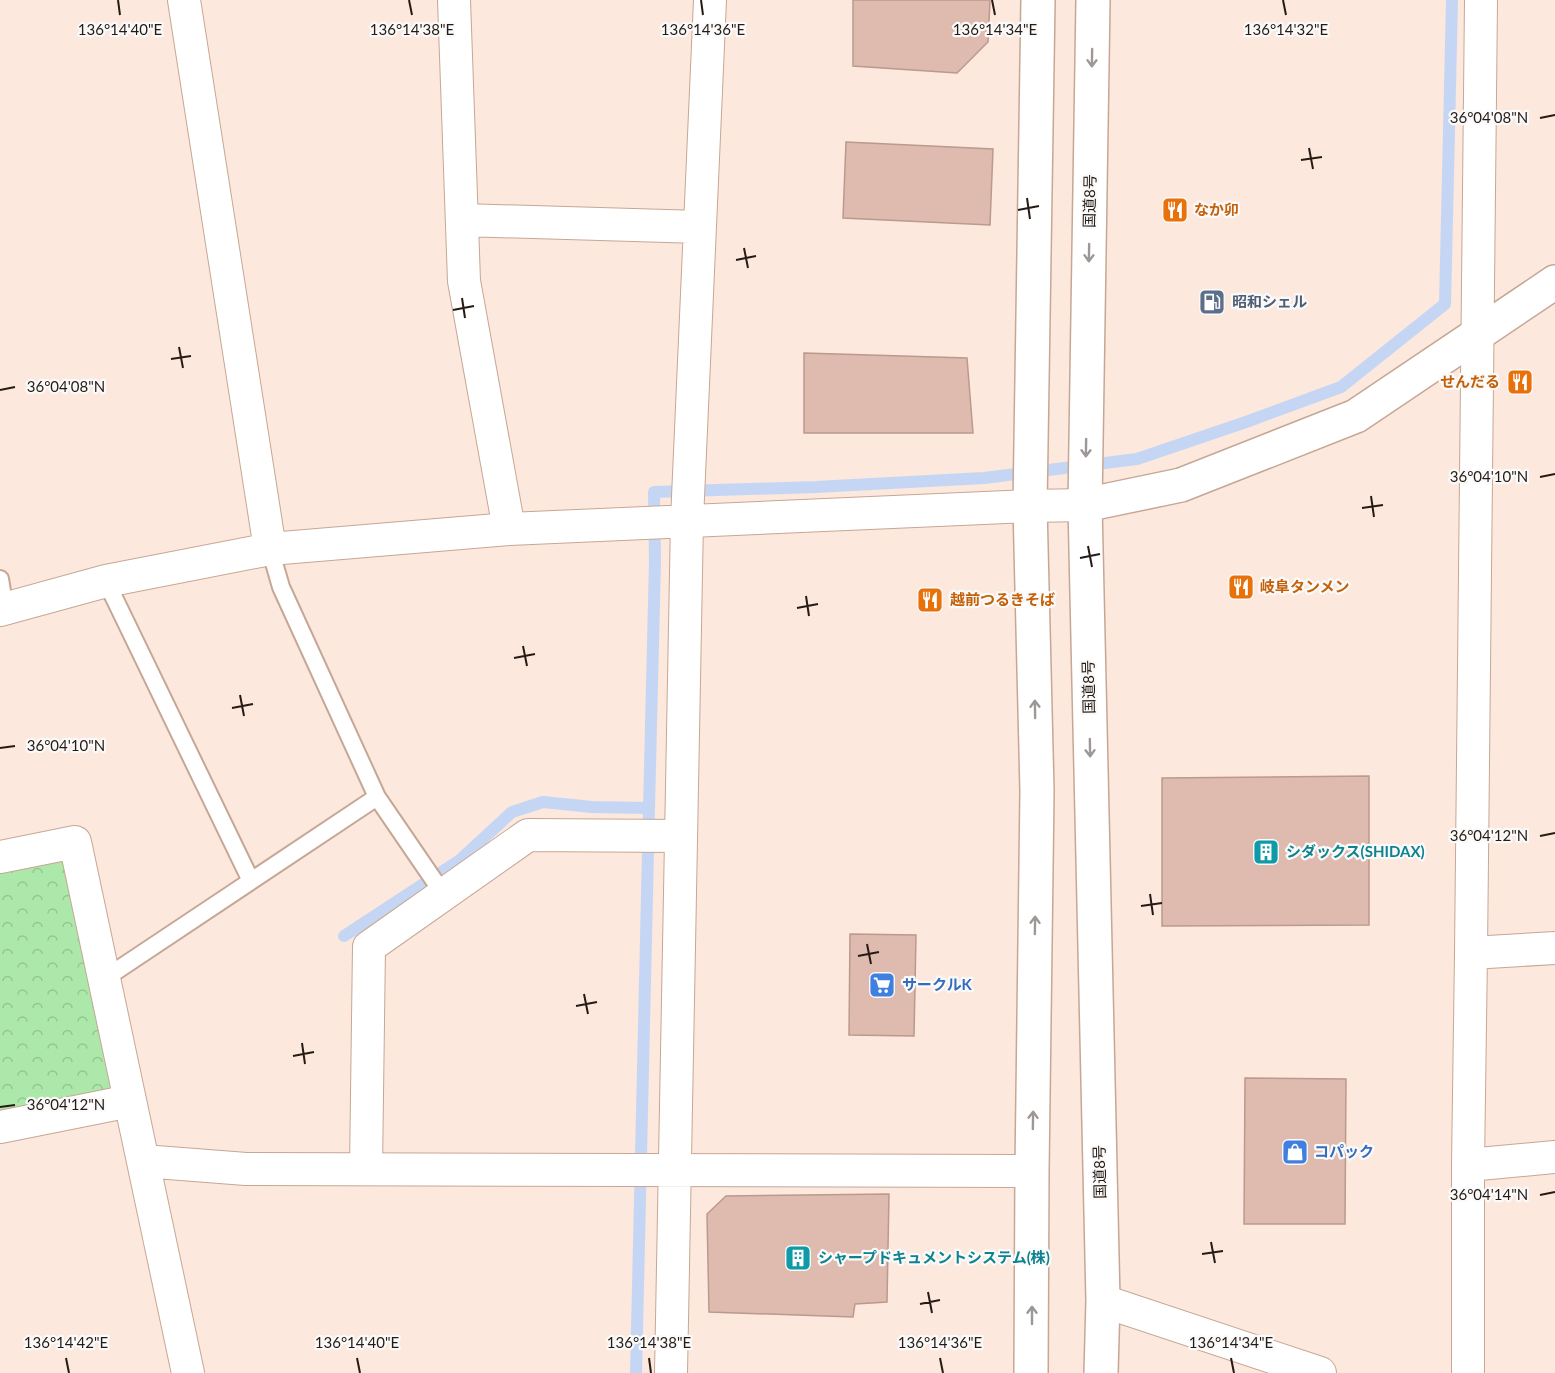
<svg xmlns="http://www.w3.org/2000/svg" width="1555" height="1373" viewBox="0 0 1555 1373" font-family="Lato,'Noto Sans JP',sans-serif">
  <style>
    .forest { fill: url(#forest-crowns) }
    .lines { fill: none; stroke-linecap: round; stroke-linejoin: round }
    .stream { stroke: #c5d6f4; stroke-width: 12 }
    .building { fill: #debbae; stroke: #bb998d; stroke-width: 1.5 }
    .lane-casing { stroke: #c6a795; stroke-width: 20 }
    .street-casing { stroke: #c6a795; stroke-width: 34 }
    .secondary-casing { stroke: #c6a795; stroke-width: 36 }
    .highway-casing { stroke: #c6a795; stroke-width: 36 }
    .lane { stroke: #fff; stroke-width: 16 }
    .street { stroke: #fff; stroke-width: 32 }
    .secondary { stroke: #fff; stroke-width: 33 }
    .highway { stroke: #fff; stroke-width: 33 }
    .oneway { stroke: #9d9895 }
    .ticks { fill: none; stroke: #261b14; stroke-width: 2 }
    .labels { text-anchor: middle; stroke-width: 4.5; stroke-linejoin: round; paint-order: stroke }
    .street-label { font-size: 15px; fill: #261b14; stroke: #fafafa }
    .food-label { font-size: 15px; font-weight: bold; fill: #c56008; stroke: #fafafa; text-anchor: start }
    .service-label { font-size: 15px; font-weight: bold; fill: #4e5e75; stroke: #fafafa; text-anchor: start }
    .culture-label { font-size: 15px; font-weight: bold; fill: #0d838f; stroke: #fafafa; text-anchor: start }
    .shop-label { font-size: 15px; font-weight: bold; fill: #366cbe; stroke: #fafafa; text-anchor: start }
    .ticks-label { font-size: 15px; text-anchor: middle; fill: #261b14; stroke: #fafafa; stroke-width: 4.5; stroke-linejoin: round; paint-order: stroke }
  </style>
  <defs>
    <pattern id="forest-crowns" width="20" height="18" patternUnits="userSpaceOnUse" patternTransform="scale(1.5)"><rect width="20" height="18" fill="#ace8a9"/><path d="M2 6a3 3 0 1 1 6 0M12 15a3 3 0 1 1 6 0" fill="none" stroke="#94c691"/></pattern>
  </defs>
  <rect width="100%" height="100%" fill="#fce8dd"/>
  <path class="forest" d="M 75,842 L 119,1103 L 0,1121 L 0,857 Z"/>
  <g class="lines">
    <path class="stream" d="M 344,936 L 460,860 L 512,812 L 543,802 L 592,807 L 649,808
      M 636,1373 L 649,808 L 655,561 L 654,492 L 816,487 L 984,478 L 1137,459 L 1246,422 L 1341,387 L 1445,304 L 1452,0"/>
  </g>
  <path class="building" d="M 853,0 L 990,0 L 988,42 L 957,73 L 853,66 Z
    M 846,142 L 993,149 L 990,225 L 843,218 Z
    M 804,353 L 967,358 L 973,433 L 804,433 Z
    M 1369,776 L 1369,925 L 1162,926 L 1162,778 Z
    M 850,934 L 916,935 L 914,1036 L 849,1035 Z
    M 1245,1078 L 1346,1079 L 1345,1224 L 1244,1224 Z
    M 889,1194 L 887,1302 L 855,1304 L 853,1317 L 709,1312 L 707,1214 L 726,1196 Z"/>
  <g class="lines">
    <defs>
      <path id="lane" d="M 270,549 L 281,587 L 377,797 L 444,895
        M 0,579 L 5,609
        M 106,581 L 251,881
        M 104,979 L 377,797"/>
      <path id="street" d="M 184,0 L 270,549
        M 454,0 L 464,281 L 509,529
        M 462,220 L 700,227
        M 0,610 L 106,581 L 270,549 L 509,529 L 1030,506 L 1085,505
        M 0,857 L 75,842 L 188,1373
        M 1471,953 L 1555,948
        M 0,1127 L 130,1101
        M 143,1161 L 246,1169 L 1032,1171
        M 1468,1165 L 1555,1157
        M 366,1169 L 369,947 L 528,835 L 681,836
        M 1103,1301 L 1320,1373
        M 671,1373 L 687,520 L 710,0
        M 1468,1373 L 1468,1165 L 1471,953 L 1481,0"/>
      <path id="secondary" d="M 1085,505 L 1181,485 L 1356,416 L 1555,282"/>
      <path id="highway" d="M 1093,0 L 1085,505 L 1103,1301 L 1101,1373
        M 1031,1373 L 1032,1171 L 1037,791 L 1030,506 L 1038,0"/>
    </defs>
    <use href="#lane" class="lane-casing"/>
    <use href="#street" class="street-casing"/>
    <use href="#secondary" class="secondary-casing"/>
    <use href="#highway" class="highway-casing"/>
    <use href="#lane" class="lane"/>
    <use href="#street" class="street"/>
    <use href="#secondary" class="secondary"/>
    <use href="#highway" class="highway"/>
  </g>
  <defs><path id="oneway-shaft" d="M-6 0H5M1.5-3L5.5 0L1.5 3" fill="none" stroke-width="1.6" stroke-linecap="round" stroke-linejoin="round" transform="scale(1.5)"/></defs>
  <g class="oneway">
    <use href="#oneway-shaft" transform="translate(1092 58) rotate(91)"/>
    <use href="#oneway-shaft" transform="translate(1089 253) rotate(91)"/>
    <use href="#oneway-shaft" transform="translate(1086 448) rotate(91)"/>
    <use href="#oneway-shaft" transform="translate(1035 709) rotate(-91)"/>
    <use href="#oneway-shaft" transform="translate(1090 748) rotate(89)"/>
    <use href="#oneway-shaft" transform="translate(1035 925) rotate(-89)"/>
    <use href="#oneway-shaft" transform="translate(1033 1120) rotate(-89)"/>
    <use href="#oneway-shaft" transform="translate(1032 1315) rotate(-90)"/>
  </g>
  <path class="ticks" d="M 118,0 L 120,15M 409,0 L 412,15M 701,0 L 703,15M 992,0 L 995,15M 1283,0 L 1286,15M 1540,118 L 1555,115M 1309,148 L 1313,169M 1301,160 L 1322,157M 1027,198 L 1030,219M 1018,210 L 1039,206M 744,248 L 748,268M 736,260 L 756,256M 462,298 L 465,318M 453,310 L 474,306M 179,347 L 183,368M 171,359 L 191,356M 0,390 L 15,387M 1540,477 L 1555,474M 1371,496 L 1374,517M 1362,508 L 1383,505M 1088,546 L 1092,567M 1080,558 L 1100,554M 806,596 L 809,616M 797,608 L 818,604M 523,646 L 527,666M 514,658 L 535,654M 240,695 L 244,716M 232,708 L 253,704M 0,748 L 15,746M 1540,836 L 1555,833M 1150,894 L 1153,915M 1141,906 L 1162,903M 867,944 L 871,964M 858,956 L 879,952M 584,994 L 588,1014M 576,1006 L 597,1002M 302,1043 L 305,1064M 293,1056 L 314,1052M 0,1107 L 15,1105M 1540,1195 L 1555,1192M 1211,1242 L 1215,1263M 1202,1254 L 1223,1251M 928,1292 L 932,1313M 920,1304 L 940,1300M 66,1358 L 69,1373M 357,1358 L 360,1373M 649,1358 L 651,1373M 940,1358 L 943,1373M 1231,1358 L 1234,1373"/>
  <defs>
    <symbol id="restaurant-square" viewBox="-11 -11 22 22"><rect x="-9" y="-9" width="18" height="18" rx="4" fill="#e8710a" stroke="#fafafa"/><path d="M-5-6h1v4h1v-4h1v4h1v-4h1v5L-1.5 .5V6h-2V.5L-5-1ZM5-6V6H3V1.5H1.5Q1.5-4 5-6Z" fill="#fff"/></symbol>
    <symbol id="fuel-square" viewBox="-11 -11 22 22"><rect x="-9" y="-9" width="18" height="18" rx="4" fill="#5c6f8a" stroke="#fafafa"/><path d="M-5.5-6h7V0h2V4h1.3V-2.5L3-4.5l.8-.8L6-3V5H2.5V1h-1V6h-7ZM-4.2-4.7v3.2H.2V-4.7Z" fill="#fff"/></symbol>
    <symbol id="building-square" viewBox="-11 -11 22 22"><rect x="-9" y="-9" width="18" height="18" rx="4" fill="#0f9aa8" stroke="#fafafa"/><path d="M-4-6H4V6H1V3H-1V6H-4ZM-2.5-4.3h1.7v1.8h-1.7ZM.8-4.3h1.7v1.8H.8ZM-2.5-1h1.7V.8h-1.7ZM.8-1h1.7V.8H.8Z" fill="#fff"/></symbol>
    <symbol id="supermarket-square" viewBox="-11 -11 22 22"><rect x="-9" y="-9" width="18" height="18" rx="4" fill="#3f7fe0" stroke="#fafafa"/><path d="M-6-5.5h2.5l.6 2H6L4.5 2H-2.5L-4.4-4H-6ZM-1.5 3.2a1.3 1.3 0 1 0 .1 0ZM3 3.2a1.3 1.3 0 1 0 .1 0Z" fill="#fff"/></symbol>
    <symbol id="shop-square" viewBox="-11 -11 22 22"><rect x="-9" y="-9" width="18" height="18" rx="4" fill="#3f7fe0" stroke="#fafafa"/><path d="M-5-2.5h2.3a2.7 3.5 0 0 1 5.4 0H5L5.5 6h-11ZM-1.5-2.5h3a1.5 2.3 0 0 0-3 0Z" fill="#fff"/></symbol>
  </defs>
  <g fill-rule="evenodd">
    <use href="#restaurant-square" x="1160" y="195" width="30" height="30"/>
    <use href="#fuel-square" x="1197" y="287" width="30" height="30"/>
    <use href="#restaurant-square" x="1505" y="367" width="30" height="30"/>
    <use href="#restaurant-square" x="1226" y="572" width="30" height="30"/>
    <use href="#restaurant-square" x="915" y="585" width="30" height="30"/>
    <use href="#building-square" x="1251" y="837" width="30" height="30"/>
    <use href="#supermarket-square" x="867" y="970" width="30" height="30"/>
    <use href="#shop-square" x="1280" y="1137" width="30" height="30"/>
    <use href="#building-square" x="783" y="1243" width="30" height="30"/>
  </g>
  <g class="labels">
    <g class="street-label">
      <text transform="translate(1090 201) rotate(-89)" y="5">国道8号</text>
      <text transform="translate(1089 687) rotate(-91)" y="5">国道8号</text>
      <text transform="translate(1100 1172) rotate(-91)" y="5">国道8号</text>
    </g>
    <g class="food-label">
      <text x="1194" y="215">なか卯</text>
      <text x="1500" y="387" text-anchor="end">せんだる</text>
      <text x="1260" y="592">岐阜タンメン</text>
      <text x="950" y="605">越前つるきそば</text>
    </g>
    <g class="service-label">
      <text x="1232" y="307">昭和シェル</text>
    </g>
    <g class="culture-label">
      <text x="1286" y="857">シダックス(SHIDAX)</text>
      <text x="818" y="1263">シャープドキュメントシステム(株)</text>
    </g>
    <g class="shop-label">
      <text x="902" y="990">サークルK</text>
      <text x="1314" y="1157">コパック</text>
    </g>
  </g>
  <g class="ticks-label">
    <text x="120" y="35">136°14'40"E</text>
    <text x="412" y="35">136°14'38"E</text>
    <text x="703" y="35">136°14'36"E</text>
    <text x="995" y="35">136°14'34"E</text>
    <text x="1286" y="35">136°14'32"E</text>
    <text x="1489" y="123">36°04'08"N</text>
    <text x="66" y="392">36°04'08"N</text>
    <text x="1489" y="482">36°04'10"N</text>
    <text x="66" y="751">36°04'10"N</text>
    <text x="1489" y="841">36°04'12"N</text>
    <text x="66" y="1110">36°04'12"N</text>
    <text x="1489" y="1200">36°04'14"N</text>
    <text x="66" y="1348">136°14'42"E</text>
    <text x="357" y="1348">136°14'40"E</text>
    <text x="649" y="1348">136°14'38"E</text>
    <text x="940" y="1348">136°14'36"E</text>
    <text x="1231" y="1348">136°14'34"E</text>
  </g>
</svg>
